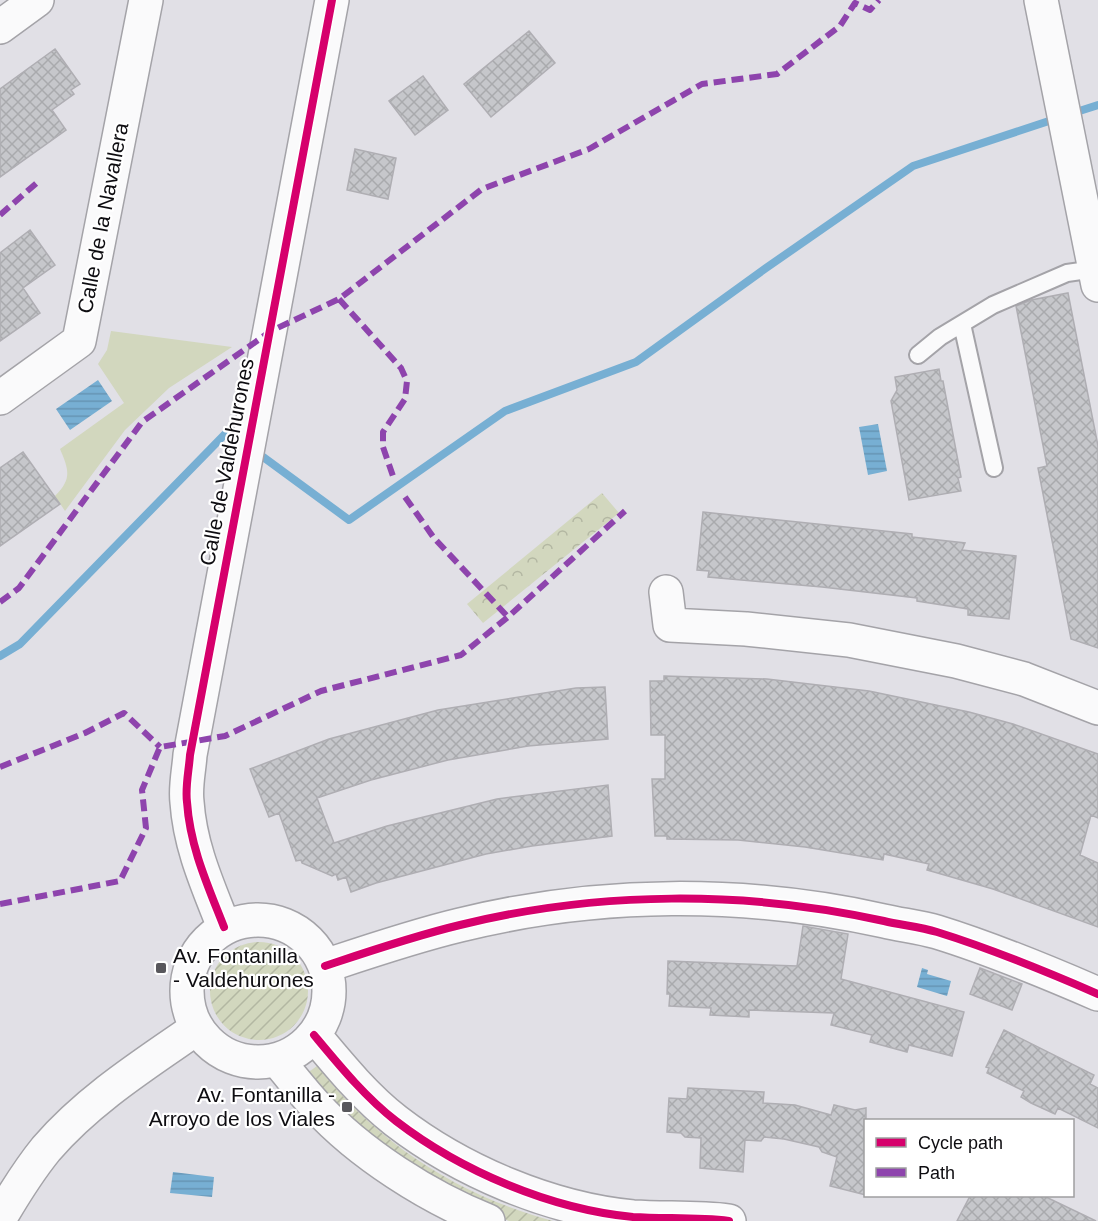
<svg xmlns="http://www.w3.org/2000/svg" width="1098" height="1221" viewBox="0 0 1098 1221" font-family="Helvetica,sans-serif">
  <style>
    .grass { fill: #d2d7be }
    .park { fill: url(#park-crowns) }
    .garden { fill: url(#garden-furrows) }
    .water { fill: url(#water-rules) }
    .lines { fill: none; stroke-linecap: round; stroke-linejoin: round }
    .stream { stroke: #77afd3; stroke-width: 8 }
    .building { fill: url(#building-cross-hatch); stroke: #afaeb3; stroke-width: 1.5 }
    .service-casing { stroke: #a4a3a8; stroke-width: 20 }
    .minor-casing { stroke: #a4a3a8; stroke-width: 36 }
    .service { stroke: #fafafb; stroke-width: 16 }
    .minor { stroke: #fafafb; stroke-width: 33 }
    .quiet { stroke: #8e44ad; stroke-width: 6; stroke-dasharray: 12 6; stroke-linecap: butt }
    .cycleway-casing { stroke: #fff; stroke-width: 11 }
    .cycleway { stroke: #d6006c; stroke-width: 8 }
    .poi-dot { fill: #58575c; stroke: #fff; stroke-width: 2 }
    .labels { text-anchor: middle; stroke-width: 4.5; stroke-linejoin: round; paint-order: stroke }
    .street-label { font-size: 21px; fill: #0e0d11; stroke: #fff }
    .poi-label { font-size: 21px; fill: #0e0d11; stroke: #fff; text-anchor: start }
  </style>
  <defs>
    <pattern id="park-crowns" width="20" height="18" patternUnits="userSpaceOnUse" patternTransform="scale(1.5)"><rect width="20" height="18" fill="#d2d7be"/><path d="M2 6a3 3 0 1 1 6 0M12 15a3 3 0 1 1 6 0" fill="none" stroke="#b3b7a2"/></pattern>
    <pattern id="garden-furrows" width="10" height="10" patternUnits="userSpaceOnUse" patternTransform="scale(1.5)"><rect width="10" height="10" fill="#d2d7be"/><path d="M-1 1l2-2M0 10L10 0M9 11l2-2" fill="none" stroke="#b3b7a2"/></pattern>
    <pattern id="water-rules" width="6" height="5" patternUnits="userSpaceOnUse" patternTransform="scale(1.5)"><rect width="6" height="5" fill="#77afd3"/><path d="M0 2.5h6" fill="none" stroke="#6695b4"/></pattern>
    <pattern id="building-cross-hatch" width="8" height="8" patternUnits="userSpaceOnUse" patternTransform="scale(1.5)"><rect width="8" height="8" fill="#c6c7cb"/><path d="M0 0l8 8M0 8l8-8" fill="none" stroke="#a9aaad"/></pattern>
  </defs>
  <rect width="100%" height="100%" fill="#e1e0e6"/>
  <path class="grass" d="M 111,331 L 232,347 L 169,388 L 125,430 L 65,511 L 55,496 C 72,479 69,470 60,449 L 124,403 L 98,364 L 107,350 Z"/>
  <path class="park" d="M 602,493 L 619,513 L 483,623 L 467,604 Z"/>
  <path class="garden" d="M210 991a49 49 0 1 1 98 0a49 49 0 1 1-98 0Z
    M 317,1066 C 377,1143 459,1196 553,1221 L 509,1221 L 465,1203 L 368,1140 L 306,1074 Z"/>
  <path class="water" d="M 98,380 L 112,401 L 70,430 L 56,409 Z
    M 878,424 L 887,471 L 868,475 L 859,427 Z
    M 922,968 L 928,970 L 927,974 L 951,981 L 947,996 L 917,987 Z
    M 173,1172 L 214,1177 L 212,1197 L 170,1193 Z"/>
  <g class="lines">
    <path class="stream" d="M 1070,114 L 1098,105
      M 255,451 L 349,520 L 505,411 L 636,362 L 766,268 L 913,166 L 1058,118
      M 0,656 L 20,644 L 228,431 L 242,442"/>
  </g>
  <path class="building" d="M 529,31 L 555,63 L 491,117 L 464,84 Z
    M 55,49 L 80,84 L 71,90 L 74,94 L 52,110 L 66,130 L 0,177 L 0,89 Z
    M 423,76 L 448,110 L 415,135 L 389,101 Z
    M 355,149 L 396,158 L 388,199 L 347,190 Z
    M 30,230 L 55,265 L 23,288 L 40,313 L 0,341 L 0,253 Z
    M 1068,293 L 1098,446 L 1098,648 L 1071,639 L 1038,468 L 1047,466 L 1016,306 L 1031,300 Z
    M 939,369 L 941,381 L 943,381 L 961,477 L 958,478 L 961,491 L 909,500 L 891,401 L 897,390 L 895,377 Z
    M 23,452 L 60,504 L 0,546 L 0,468 Z
    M 703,512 L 912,534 L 912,537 L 965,543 L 962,550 L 1016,556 L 1009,619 L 968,615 L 968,609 L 917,601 L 917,598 L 822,587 L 708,577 L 709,571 L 697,570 Z
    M 664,676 L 767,679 L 869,691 L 969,712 L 1013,724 L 1098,754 L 1098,818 L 1091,815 L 1080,855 L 1098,863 L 1098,927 L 993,889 L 927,870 L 929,864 L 884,854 L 883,860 L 805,847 L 738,840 L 667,839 L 667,836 L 655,836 L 652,779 L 665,779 L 665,735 L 651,735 L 650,681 L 664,681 Z
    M 605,687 L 608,739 L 528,746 L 448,760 L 371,780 L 317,798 L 334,843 L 387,826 L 497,799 L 608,785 L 612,836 L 532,846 L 486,854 L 376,883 L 351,892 L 346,877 L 338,880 L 336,874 L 332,876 L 302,863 L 301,860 L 296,861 L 279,813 L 269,817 L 250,769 L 329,739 L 438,710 L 576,688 Z
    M 803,926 L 848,934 L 841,979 L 964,1012 L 952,1056 L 909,1045 L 907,1052 L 870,1042 L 872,1035 L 831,1025 L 834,1013 L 749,1010 L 749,1017 L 710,1015 L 711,1008 L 669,1006 L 670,994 L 667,994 L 668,961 L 797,966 Z
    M 980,968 L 1022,984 L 1012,1010 L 970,994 Z
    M 1004,1030 L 1094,1075 L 1090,1084 L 1098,1088 L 1098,1128 L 1058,1108 L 1055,1114 L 1031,1103 L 1021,1097 L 1024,1091 L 987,1073 L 989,1068 L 986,1067 Z
    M 688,1088 L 764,1092 L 763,1103 L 795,1105 L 831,1115 L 834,1105 L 855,1110 L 866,1108 L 866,1195 L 830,1186 L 837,1157 L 822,1152 L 819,1147 L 784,1139 L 764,1137 L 761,1141 L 745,1140 L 743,1172 L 700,1168 L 701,1138 L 685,1137 L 681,1133 L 667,1132 L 669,1098 L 687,1099 Z
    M 970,1196 L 1044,1196 L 1096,1221 L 957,1221 Z"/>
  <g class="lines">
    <defs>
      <path id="service" d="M 962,324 L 994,468
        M 918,355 L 940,337 L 993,305 L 1067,273 L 1095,269"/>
      <path id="minor" d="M 1041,0 L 1098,285
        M 0,27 L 37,0
        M 0,398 L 79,341 L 146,0
        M 666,592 L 670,625 L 746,629 L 849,640 L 956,661 L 1024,679 L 1098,708
        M187 991a71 71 0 1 1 142 0a71 71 0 1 1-142 0Z
        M 224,927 C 208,886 190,847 187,802 C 185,787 189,770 190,755 L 332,0
        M 325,966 C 370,951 414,936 460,925 C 598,891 745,890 884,921 C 901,925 920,927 937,932 C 992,949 1045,971 1098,994
        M 314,1035 C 339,1065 365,1097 396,1121 C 461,1171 550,1209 633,1217 C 665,1219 697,1217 729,1221
        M 277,1060 C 290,1075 302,1091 316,1106 C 360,1154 428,1197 488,1221
        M 0,1218 C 14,1194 29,1170 46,1149 C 88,1100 145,1064 197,1028"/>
    </defs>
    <use href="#service" class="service-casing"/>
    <use href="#minor" class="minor-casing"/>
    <use href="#service" class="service"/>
    <use href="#minor" class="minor"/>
    <path class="quiet" d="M 0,215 L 40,180
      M 339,299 L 401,368 L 407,381 L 405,399 L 383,432 L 383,447 L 394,479
      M 405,497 L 434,538 L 508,617
      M 0,602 L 19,588 L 142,422 L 271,331 L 339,299 L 482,189 L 589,149 L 702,84 L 777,74 L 840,26 L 855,3 L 870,10 L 879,0
      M 0,767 L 85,733 L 124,713 L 160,747
      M 0,904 L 120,881 L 146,828 L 142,790 L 160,747 L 225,736 L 321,691 L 461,655 L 508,617 L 625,511"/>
    <defs>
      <path id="cycleway" d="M 224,927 C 208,886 190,847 187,802 C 185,787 189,770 190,755 L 332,0
        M 325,966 C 370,951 414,936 460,925 C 598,891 745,890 884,921 C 901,925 920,927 937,932 C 992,949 1045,971 1098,994
        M 314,1035 C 339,1065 365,1097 396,1121 C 461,1171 550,1209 633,1217 C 665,1219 697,1217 729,1221"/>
    </defs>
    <use href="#cycleway" class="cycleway-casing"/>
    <use href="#cycleway" class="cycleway"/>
  </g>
  <g class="poi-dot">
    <rect x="155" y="962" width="12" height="12" rx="3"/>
    <rect x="341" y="1101" width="12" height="12" rx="3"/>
  </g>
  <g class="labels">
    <g class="street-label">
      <text transform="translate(103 218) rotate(-79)" y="7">Calle de la Navallera</text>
      <text transform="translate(227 462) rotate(-79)" y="7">Calle de Valdehurones</text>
    </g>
    <g class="poi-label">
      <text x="173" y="963">Av. Fontanilla<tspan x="173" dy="24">- Valdehurones</tspan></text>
      <text x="335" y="1102" text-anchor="end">Av. Fontanilla -<tspan x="335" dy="24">Arroyo de los Viales</tspan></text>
    </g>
  </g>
  <rect x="864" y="1119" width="210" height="78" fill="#ffffff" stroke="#9f9ea0" stroke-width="1.5"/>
  <rect x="876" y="1138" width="30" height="9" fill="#d6006c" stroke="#9f9ea0" stroke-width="1.5"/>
  <text x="918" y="1149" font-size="18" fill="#0e0d11">Cycle path</text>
  <rect x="876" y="1168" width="30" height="9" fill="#8e44ad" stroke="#9f9ea0" stroke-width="1.5"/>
  <text x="918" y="1179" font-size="18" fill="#0e0d11">Path</text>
</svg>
